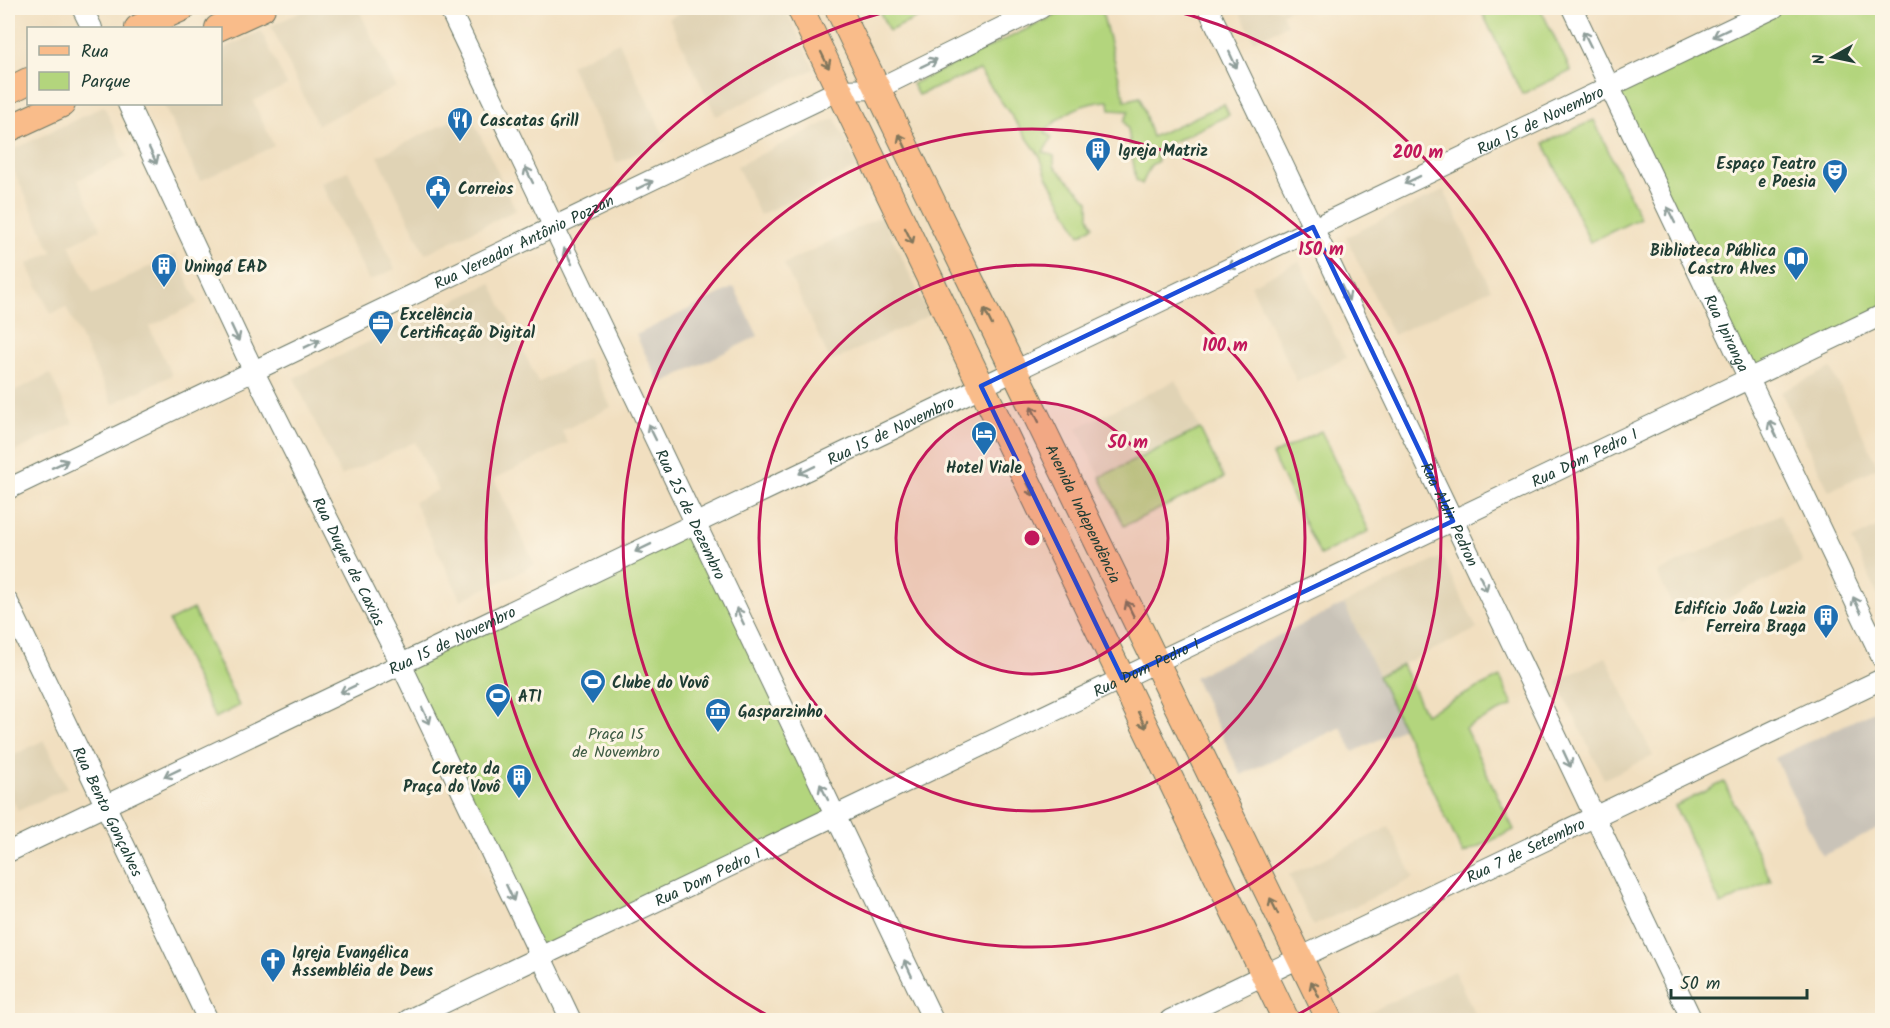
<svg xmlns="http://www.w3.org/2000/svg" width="1890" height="1028" viewBox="0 0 1890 1028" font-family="Kalam,sans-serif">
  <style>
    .built { fill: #e0d3b5 }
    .industrial { fill: #c9c3b8 }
    .green { fill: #b3d57d; stroke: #698958; stroke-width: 1.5 }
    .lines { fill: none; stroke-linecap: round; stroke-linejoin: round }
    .minor-casing { stroke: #687665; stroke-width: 22 }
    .major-casing { stroke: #687665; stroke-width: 28 }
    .minor { stroke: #fff; stroke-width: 20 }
    .major { stroke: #f9bc8a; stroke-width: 26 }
    .oneway { stroke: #8f9e9a }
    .oneway2 { stroke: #81765b }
    .marked { fill: none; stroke: #1d4ed8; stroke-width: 4.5; stroke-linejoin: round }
    .ring { fill: none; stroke: #c2185b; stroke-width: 3 }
    .labels { text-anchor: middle; stroke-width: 6; stroke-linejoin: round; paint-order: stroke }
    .street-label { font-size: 16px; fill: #1f3d34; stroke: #fcf5e5 }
    .poi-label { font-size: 16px; font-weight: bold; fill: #1f3d34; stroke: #fcf5e5; text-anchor: start }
    .park-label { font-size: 16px; fill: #3d5b43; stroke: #fcf5e5 }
    .centre { fill: #c2185b; stroke: #fcf5e5; stroke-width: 3 }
    .ring-label { font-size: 18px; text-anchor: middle; font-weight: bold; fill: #c2185b; stroke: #fcf5e5; stroke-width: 6; stroke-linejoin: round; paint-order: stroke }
  </style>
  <rect width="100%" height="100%" fill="#fcf5e5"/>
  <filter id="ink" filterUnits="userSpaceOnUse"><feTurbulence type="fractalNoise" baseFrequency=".0167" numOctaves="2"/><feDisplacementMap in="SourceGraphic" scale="12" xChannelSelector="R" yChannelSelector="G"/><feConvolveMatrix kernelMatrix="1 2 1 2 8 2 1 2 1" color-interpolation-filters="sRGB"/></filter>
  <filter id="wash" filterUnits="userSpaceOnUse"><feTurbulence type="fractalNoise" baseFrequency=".008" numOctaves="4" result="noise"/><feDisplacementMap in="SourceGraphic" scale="24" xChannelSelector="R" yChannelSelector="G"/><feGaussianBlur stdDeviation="1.35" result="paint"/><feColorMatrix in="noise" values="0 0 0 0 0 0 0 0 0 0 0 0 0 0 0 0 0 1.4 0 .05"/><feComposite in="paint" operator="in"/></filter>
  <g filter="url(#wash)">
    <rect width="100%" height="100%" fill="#f1dfc0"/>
    <path class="built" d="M 309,8 L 358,8 L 396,87 L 317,125 L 271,26 Z
      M 690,8 L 785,8 L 814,69 L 716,116 L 669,18 Z
      M 1238,8 L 1293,8 L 1282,13 L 1287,25 L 1254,41 Z
      M 261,31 L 287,85 L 253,101 L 274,146 L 200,181 L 163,104 L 220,104 L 221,50 Z
      M 619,42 L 666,140 L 617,163 L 570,65 Z
      M 104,106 L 127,156 L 78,180 L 101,229 L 69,245 L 85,277 L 93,294 L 175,254 L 198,303 L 149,327 L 172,375 L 113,404 L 66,307 L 51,314 L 27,264 L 52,252 L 8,159 L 8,152 Z
      M 469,112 L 516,210 L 425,254 L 378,156 Z
      M 835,118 L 858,167 L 760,215 L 737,166 Z
      M 348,171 L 395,269 L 369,281 L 321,183 Z
      M 1444,190 L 1491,289 L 1393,335 L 1346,237 Z
      M 882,216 L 929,315 L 831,362 L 784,264 Z
      M 1299,261 L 1346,358 L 1297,382 L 1251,285 Z
      M 491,283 L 538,382 L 587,358 L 611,407 L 562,431 L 568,443 L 494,479 L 535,565 L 461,600 L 414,502 L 438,490 L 415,442 L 341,476 L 294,378 Z
      M 1831,368 L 1878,467 L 1829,491 L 1781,392 Z
      M 50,374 L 73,423 L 8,455 L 8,394 Z
      M 1176,380 L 1200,429 L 1100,477 L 1077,428 Z
      M 1780,514 L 1803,563 L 1680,622 L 1657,573 Z
      M 1882,525 L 1882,604 L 1852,540 Z
      M 1442,557 L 1477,629 L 1378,676 L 1344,604 Z
      M 1606,657 L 1653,756 L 1604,779 L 1557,681 Z
      M 44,740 L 67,788 L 18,811 L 8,790 L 8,758 Z
      M 1389,827 L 1414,878 L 1313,926 L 1289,875 Z
      M 1454,971 L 1478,1020 L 1357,1020 L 1356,1019 Z"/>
    <path class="industrial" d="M 734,287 L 758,336 L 660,384 L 636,335 Z
      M 1344,604 L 1403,728 L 1353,752 L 1341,727 L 1241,775 L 1194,677 Z
      M 1874,711 L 1882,729 L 1882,827 L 1822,856 L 1775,758 Z"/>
    <path class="green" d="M 878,8 L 939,8 L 889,31 Z
      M 1071,8 L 1101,8 L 1125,101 L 1140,97 L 1152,137 L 1224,104 L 1229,115 L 1154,151 L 1158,161 L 1151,165 L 1142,184 L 1136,180 L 1128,129 L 1124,121 L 1129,111 L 1110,110 L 1109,101 C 1083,102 1062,113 1045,132 L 1052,138 L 1043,152 L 1054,156 L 1054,166 L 1089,201 L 1089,216 L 1093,226 L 1080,235 L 1046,174 L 1040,156 L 979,70 L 918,95 L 912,84 Z
      M 1480,8 L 1540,8 L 1571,71 L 1522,94 Z
      M 1774,8 L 1882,8 L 1882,315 L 1749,379 L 1609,86 Z
      M 1594,120 L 1640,218 L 1590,242 L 1544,143 Z
      M 1200,429 L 1224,478 L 1124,526 L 1100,477 Z
      M 1321,431 L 1369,531 L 1320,555 L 1272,455 Z
      M 696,523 L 836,816 L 541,957 L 401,664 Z
      M 193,609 L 239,706 L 215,718 L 169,621 Z
      M 1402,665 L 1425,714 L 1500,677 L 1513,705 L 1465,728 L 1514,830 L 1463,854 L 1378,676 Z
      M 1724,782 L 1771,881 L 1721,905 L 1675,806 Z"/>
  </g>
  <g filter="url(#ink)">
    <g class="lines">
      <defs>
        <g id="minor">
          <path d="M 82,8 L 92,28"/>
          <path id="s1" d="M 449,8 L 933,1020"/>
          <path id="s2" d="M 1208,8 L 1692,1020"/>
          <path id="s3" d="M 1572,8 L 1882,658"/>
          <path id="s4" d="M 128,104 L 254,372 L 401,664 L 571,1020"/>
          <path id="s5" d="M 8,489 L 839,90 L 877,89 L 1041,8"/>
          <path id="s6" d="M 8,602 L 208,1020"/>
          <path id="s7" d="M 8,852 L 1774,8"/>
          <path id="s8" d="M 408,1020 L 1882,315"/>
          <path id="s9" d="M 1170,1020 L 1882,679"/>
        </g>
        <g id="major">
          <path d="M 800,8 L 1286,1020"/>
          <path id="s10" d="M 838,8 L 1330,1020"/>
          <path d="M 138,28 L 182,8"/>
          <path d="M 218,28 L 262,8"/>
          <path d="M 8,91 L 28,81"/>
          <path d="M 8,129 L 62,104"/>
        </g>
      </defs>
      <use href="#minor" class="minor-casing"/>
      <use href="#major" class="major-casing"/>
      <use href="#minor" class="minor"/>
      <use href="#major" class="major"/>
    </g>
    <defs><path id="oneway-shaft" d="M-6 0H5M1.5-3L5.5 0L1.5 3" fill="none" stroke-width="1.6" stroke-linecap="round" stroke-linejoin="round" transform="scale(1.5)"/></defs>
    <g class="oneway">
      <use href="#oneway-shaft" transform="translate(1721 33) rotate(154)"/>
      <use href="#oneway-shaft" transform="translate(1587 39) rotate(-116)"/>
      <use href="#oneway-shaft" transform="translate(1233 60) rotate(65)"/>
      <use href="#oneway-shaft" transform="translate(929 63) rotate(-26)"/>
      <use href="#oneway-shaft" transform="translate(153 156) rotate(65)"/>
      <use href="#oneway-shaft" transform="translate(529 175) rotate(-116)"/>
      <use href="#oneway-shaft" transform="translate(1412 180) rotate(154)"/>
      <use href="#oneway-shaft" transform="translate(645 185) rotate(-26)"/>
      <use href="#oneway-shaft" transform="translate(1671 215) rotate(-116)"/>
      <use href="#oneway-shaft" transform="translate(568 256) rotate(-116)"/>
      <use href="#oneway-shaft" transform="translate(1236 264) rotate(155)"/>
      <use href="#oneway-shaft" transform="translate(1345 293) rotate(64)"/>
      <use href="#oneway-shaft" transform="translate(235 333) rotate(65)"/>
      <use href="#oneway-shaft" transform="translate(312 344) rotate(-26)"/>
      <use href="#oneway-shaft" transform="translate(1773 429) rotate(-116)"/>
      <use href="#oneway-shaft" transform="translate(652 432) rotate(-116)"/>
      <use href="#oneway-shaft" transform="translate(60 464) rotate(-25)"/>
      <use href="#oneway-shaft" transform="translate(807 470) rotate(154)"/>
      <use href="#oneway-shaft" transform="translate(643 548) rotate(154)"/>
      <use href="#oneway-shaft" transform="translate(1483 583) rotate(65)"/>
      <use href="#oneway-shaft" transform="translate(1857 605) rotate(-116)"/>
      <use href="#oneway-shaft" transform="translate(740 616) rotate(-115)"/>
      <use href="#oneway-shaft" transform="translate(348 689) rotate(154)"/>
      <use href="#oneway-shaft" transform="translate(426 716) rotate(65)"/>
      <use href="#oneway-shaft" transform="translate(1567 759) rotate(65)"/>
      <use href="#oneway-shaft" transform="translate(172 773) rotate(154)"/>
      <use href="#oneway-shaft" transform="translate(824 792) rotate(-116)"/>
      <use href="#oneway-shaft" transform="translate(510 893) rotate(65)"/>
      <use href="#oneway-shaft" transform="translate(908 968) rotate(-115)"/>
    </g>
    <g class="oneway2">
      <use href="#oneway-shaft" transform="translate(825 60) rotate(64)"/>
      <use href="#oneway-shaft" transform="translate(903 142) rotate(-116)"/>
      <use href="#oneway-shaft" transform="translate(909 236) rotate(64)"/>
      <use href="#oneway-shaft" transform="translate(988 317) rotate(-116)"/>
      <use href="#oneway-shaft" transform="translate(1035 414) rotate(-116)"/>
      <use href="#oneway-shaft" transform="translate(1030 488) rotate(64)"/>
      <use href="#oneway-shaft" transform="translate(1130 609) rotate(-116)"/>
      <use href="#oneway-shaft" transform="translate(1142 720) rotate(64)"/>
      <use href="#oneway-shaft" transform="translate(1274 906) rotate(-116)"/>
      <use href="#oneway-shaft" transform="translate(1315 989) rotate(-116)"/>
    </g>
  </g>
  <path class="marked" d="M 1313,227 L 1453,521 L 1122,678 L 981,386 Z"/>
  <circle cx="1032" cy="538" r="136" fill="#c2185b" fill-opacity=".12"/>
  <g class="ring">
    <circle cx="1032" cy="538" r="136"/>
    <circle cx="1032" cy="538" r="273"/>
    <circle cx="1032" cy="538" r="409"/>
    <path d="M776 1020A546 546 0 0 1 900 8M1164 8A546 546 0 0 1 1288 1020"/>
  </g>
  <defs>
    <symbol id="restaurant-pin" viewBox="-11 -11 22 30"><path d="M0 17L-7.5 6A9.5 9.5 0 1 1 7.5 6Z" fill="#1f6fb2" stroke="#fcf5e5"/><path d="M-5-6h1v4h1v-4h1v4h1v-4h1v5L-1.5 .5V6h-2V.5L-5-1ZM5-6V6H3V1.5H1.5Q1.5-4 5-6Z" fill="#fff"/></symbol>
    <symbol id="building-pin" viewBox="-11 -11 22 30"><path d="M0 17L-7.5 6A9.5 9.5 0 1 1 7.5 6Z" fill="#1f6fb2" stroke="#fcf5e5"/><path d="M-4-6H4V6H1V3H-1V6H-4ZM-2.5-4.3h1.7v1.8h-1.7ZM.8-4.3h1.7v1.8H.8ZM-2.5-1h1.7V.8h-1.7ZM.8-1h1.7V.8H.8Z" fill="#fff"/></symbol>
    <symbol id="theatre-pin" viewBox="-11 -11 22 30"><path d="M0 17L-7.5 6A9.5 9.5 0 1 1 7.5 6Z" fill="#1f6fb2" stroke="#fcf5e5"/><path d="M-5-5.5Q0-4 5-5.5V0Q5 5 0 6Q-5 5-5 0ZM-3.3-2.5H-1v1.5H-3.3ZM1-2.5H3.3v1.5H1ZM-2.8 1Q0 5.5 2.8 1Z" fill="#fff"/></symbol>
    <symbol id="civic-pin" viewBox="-11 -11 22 30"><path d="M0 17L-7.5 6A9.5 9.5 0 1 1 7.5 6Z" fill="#1f6fb2" stroke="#fcf5e5"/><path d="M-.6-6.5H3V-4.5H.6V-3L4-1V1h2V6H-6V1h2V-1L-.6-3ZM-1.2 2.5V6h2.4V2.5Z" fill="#fff"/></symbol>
    <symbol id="library-pin" viewBox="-11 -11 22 30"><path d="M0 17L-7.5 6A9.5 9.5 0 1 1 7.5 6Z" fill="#1f6fb2" stroke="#fcf5e5"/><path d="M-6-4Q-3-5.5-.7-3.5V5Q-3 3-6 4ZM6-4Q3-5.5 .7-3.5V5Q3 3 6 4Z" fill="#fff"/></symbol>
    <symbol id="office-pin" viewBox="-11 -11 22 30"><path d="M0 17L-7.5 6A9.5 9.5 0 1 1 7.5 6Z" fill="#1f6fb2" stroke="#fcf5e5"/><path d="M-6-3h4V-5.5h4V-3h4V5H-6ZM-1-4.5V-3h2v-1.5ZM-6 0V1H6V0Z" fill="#fff"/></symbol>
    <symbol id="hotel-pin" viewBox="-11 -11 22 30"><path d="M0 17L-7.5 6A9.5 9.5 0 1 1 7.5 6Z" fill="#1f6fb2" stroke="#fcf5e5"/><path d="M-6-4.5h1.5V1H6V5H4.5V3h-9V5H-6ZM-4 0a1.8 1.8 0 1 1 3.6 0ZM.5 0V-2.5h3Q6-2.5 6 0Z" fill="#fff"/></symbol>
    <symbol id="stadium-pin" viewBox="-11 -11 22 30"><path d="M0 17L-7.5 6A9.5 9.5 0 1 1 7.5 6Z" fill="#1f6fb2" stroke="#fcf5e5"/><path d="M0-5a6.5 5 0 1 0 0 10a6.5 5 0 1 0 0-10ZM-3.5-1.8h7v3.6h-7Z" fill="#fff"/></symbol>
    <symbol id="museum-pin" viewBox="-11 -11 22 30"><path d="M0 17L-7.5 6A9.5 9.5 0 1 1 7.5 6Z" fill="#1f6fb2" stroke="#fcf5e5"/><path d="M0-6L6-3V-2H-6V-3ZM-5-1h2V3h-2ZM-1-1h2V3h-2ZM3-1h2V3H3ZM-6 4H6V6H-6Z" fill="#fff"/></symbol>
    <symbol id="church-pin" viewBox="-11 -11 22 30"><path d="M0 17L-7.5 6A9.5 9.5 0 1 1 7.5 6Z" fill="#1f6fb2" stroke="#fcf5e5"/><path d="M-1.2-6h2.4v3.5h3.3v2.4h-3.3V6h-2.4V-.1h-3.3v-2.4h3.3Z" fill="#fff"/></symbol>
  </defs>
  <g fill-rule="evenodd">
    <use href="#restaurant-pin" x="445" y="105" width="30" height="40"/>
    <use href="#building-pin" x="1083" y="135" width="30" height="40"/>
    <use href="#theatre-pin" x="1820" y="157" width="30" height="40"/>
    <use href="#civic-pin" x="423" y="173" width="30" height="40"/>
    <use href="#library-pin" x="1781" y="244" width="30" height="40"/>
    <use href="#building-pin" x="149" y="251" width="30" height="40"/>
    <use href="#office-pin" x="366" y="308" width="30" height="40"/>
    <use href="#hotel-pin" x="969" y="419" width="30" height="40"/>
    <use href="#building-pin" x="1811" y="602" width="30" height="40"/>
    <use href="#stadium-pin" x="578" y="667" width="30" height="40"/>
    <use href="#stadium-pin" x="483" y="681" width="30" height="40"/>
    <use href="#museum-pin" x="703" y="696" width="30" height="40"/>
    <use href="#building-pin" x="504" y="762" width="30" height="40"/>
    <use href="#church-pin" x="258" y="946" width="30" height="40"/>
  </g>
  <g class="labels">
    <g class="street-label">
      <text dy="6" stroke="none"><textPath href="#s7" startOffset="1698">Rua 15 de Novembro</textPath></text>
      <text dy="6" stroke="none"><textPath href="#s5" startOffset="572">Rua Vereador Antônio Pozzan</textPath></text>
      <text dy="6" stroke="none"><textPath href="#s3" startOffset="360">Rua Ipiranga</textPath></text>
      <text dy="6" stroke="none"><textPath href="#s7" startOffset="978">Rua 15 de Novembro</textPath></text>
      <text dy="6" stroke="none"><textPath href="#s8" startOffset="1304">Rua Dom Pedro I</textPath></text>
      <text dy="6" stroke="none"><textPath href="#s1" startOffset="561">Rua 25 de Dezembro</textPath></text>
      <text dy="6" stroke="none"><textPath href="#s10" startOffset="562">Avenida Independência</textPath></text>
      <text dy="6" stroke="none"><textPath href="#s2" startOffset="561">Rua Aldir Pedron</textPath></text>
      <text dy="6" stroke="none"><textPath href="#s4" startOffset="508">Rua Duque de Caxias</textPath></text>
      <text dy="6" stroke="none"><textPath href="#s7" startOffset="492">Rua 15 de Novembro</textPath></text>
      <text dy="6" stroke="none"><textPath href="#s8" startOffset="818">Rua Dom Pedro I</textPath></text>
      <text dy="6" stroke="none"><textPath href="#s6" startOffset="232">Rua Bento Gonçalves</textPath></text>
      <text dy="6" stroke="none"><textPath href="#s9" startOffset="394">Rua 7 de Setembro</textPath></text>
      <text dy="6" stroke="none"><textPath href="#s8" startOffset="332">Rua Dom Pedro I</textPath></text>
    </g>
    <g class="poi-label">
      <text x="480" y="126">Cascatas Grill</text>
      <text x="1118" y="156">Igreja Matriz</text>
      <text x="1816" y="169" text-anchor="end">Espaço Teatro<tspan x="1816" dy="18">e Poesia</tspan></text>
      <text x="458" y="194">Correios</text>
      <text x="1776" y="256" text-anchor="end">Biblioteca Pública<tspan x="1776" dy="18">Castro Alves</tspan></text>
      <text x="184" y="272">Uningá EAD</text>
      <text x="400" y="320">Excelência<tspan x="400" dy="18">Certificação Digital</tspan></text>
      <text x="984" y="473" text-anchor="middle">Hotel Viale</text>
      <text x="1806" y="614" text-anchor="end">Edifício João Luzia<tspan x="1806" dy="18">Ferreira Braga</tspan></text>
      <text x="612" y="688">Clube do Vovô</text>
      <text x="518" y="702">ATI</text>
      <text x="738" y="717">Gasparzinho</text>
      <text x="500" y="774" text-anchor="end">Coreto da<tspan x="500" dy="18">Praça do Vovô</tspan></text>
      <text x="292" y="958">Igreja Evangélica<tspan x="292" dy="18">Assembléia de Deus</tspan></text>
    </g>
    <g class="park-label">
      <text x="616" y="739">Praça 15<tspan x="616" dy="18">de Novembro</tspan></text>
    </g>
  </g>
  <circle cx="1032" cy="538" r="9" class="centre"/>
  <g class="ring-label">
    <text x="1418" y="158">200 m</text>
    <text x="1321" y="255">150 m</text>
    <text x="1225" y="351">100 m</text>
    <text x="1128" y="448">50 m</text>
  </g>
  <rect width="1890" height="1028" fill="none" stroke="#fcf5e5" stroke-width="30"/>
  <rect x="27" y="27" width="195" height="78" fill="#fcf5e5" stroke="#a4ab9e" stroke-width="1.5"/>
  <rect x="39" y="46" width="30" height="9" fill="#f9bc8a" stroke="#a4ab9e" stroke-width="1.5"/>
  <text x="81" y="57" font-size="18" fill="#1f3d34">Rua</text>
  <rect x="39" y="72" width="30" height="18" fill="#b3d57d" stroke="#a4ab9e" stroke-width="1.5"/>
  <text x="81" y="87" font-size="18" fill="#1f3d34">Parque</text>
  <g transform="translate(1833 57) rotate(261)" stroke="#fcf5e5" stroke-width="4.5" paint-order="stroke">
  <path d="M0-4.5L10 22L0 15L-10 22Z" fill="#1f3d34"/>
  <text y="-9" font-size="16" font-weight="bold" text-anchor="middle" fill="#1f3d34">N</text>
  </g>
  <path d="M1671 989v9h136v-9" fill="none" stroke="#1f3d34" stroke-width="3"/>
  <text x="1680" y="989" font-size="18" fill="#1f3d34" stroke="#fcf5e5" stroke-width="4.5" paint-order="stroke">50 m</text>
</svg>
